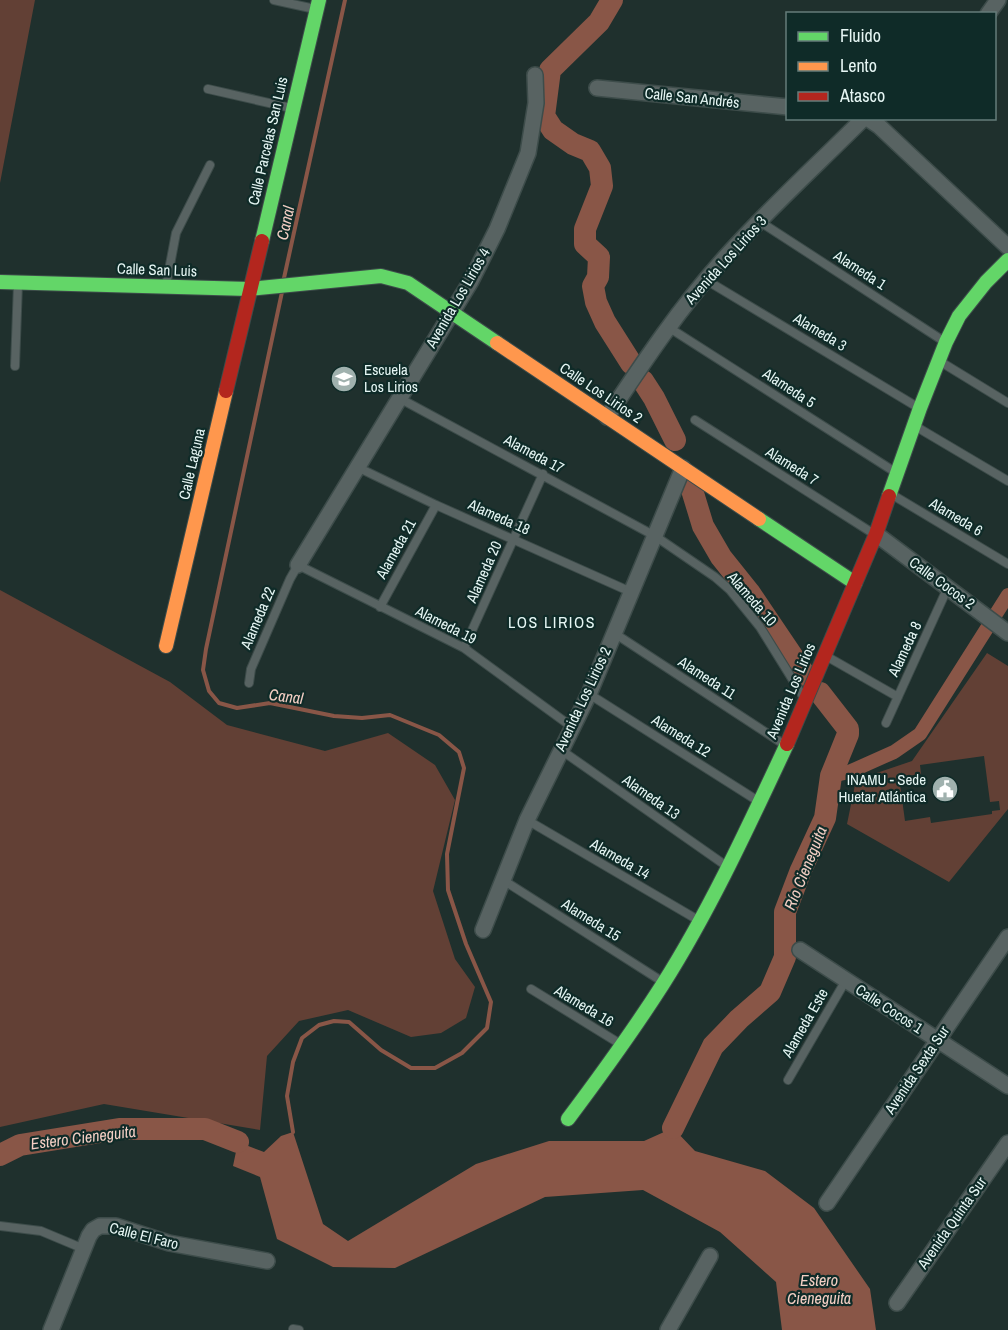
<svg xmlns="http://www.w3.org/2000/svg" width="1008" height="1330" viewBox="0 0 1008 1330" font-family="'Archivo Narrow',sans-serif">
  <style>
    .green { fill: #624035; fill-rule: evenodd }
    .water { fill: #895647 }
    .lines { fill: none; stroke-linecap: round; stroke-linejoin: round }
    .stream { stroke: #895647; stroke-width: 4 }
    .canal { stroke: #895647; stroke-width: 14 }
    .river { stroke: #895647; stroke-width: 22 }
    .lane-casing { stroke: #3d4c4a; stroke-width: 10 }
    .street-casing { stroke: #3d4c4a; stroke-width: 18 }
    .fast-casing { stroke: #3d4c4a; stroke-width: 16 }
    .slow-casing { stroke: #3d4c4a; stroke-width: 16 }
    .jam-casing { stroke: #3d4c4a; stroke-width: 16 }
    .lane { stroke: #586362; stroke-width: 8 }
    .street { stroke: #586362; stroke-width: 15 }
    .fast { stroke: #63d668; stroke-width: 14 }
    .slow { stroke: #ff974d; stroke-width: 14 }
    .jam { stroke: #b3261e; stroke-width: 14 }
    .labels { text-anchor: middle; stroke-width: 4.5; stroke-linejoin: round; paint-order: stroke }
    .street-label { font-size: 15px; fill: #e6f6f4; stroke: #0f2b28 }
    .poi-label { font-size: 15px; fill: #e6f6f4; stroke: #0f2b28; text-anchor: start }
    .water-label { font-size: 16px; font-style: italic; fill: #f4cfc4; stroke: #0f2b28 }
    .neighbourhood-label { font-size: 16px; letter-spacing: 1.5px; fill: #e6f6f4; stroke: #0f2b28 }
  </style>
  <rect width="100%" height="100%" fill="#1f302d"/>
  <path class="green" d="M 0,0 L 35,0 L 0,183 Z
    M 0,590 L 170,682 L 227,725 L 325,751 L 388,733 L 435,765 L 455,800 L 433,891 L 455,959 L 475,987 L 466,1018 L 441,1033 L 411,1037 L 348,1010 L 299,1021 L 267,1056 L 260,1130 L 104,1104 L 0,1127 Z
    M 987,653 L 1008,666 L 1008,809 L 949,882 L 847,824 L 856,780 L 912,761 ZM 984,756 L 990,802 L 999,801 L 1000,810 L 992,811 L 992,814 L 931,823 L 930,817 L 905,821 L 899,777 L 921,774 L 920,765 Z"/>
  <path class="water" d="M 673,1128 L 695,1151 L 765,1171 L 814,1208 L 870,1289 L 876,1330 L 782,1330 L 776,1282 L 720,1232 L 643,1190 L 545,1197 L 395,1268 L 333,1267 L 277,1239 L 260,1177 L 233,1166 L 238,1142 L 264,1152 L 281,1136 L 293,1132 L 323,1224 L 348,1241 L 476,1164 L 549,1141 L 644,1141 Z"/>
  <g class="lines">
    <path class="stream" d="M 284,278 L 345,0
      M 282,292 L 206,649 L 203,670 L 209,691 L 219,703 L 237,708 L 270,703 L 334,716 L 362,718 L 390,715 L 439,735 L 459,752 L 464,768 L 447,854 L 448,890 L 466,944 L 491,1002 L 487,1028 L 462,1053 L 435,1068 L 411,1068 L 381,1050 L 349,1022 L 334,1021 L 319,1025 L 302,1038 L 293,1062 L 287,1096 L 293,1132"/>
    <path class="canal" d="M 831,776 L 849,772 L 894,752 L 920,734 L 1008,595"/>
    <path class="river" d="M 612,0 L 599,22 L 550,70 L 544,116 L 553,130 L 573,144 L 590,151 L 600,168 L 602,186 L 585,229 L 585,244 L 599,257 L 598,277 L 593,286 L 596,302 L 605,322 L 631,363
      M 643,381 L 654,398 L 675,440
      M 692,490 L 703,526 L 721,557 L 749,592 L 805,675
      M 673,1128 L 713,1046 L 739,1019 L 770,992 L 785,957 L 785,912 L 801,870 L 825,818 L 831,776 L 848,734 L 848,729 L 820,693
      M 0,1155 L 20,1145 L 119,1129 L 205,1129 L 238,1142"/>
    <defs>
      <path id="lane" d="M 274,0 L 315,9
        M 208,89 L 291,108
        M 759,221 L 945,342
        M 706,280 L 919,408
        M 166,286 L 176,233 L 210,165
        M 668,327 L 895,472
        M 941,362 L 1008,403
        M 15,366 L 18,284
        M 399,398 L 655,536 L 715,577 L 730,590 L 760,627 L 804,698
        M 695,420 L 874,534
        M 915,426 L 1008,481
        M 357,467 L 436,505 L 631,592
        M 891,494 L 1008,564
        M 380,607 L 436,505
        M 614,633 L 785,745
        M 464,648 L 543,474
        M 826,656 L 898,697
        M 249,683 L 251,669 L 290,579 L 298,565 L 464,648 L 572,727
        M 589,694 L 758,801
        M 886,723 L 948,587
        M 561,750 L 725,865
        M 527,820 L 698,920
        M 503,880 L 663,982
        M 531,989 L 622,1045
        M 788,1080 L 846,980
        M 0,1226 L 41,1231 L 84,1249
        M 293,1329 L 299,1330"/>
      <path id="street" d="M 988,14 L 998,0
        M 597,88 L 788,107
        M 867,118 L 879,126 L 1008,247
        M 607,417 C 643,363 678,310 721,262 C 766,211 816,166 864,118
        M 876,534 L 1008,633
        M 298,565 L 471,281 L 497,229 L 528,153 L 536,103 L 535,75
        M 483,930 L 527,820 L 589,694 L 683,468
        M 800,950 L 1008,1086
        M 827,1203 L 1008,937
        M 897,1303 L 1008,1143
        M 51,1330 L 89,1236 L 93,1230 L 100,1226 L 116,1226 L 169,1243 L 267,1261
        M 668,1330 L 710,1256"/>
      <path id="fast" d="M 262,241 L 319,0
        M 0,282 L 249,289 L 381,276 L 408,283 L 497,343
        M 889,496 L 920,408 L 946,342 L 959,316 L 986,282 L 1008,260
        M 759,519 L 855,583
        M 568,1119 C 601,1075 633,1031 663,984 C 711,908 749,825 787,744"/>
      <path id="slow" d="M 497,343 L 759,519
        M 166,646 L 226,391"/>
      <path id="jam" d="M 226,391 L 262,241
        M 787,744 L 876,534 L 889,496"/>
    </defs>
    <use href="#lane" class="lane-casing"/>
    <use href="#street" class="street-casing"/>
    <use href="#fast" class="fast-casing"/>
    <use href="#slow" class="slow-casing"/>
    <use href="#jam" class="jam-casing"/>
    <use href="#lane" class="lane"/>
    <use href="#street" class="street"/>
    <use href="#fast" class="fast"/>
    <use href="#slow" class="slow"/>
    <use href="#jam" class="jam"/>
  </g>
  <defs>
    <symbol id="school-disc" viewBox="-11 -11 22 22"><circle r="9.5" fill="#a0b1ae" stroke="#0f2b28"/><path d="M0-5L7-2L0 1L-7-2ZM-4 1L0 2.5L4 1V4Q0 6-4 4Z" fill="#fff"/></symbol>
    <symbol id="civic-disc" viewBox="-11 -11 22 22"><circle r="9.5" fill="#a0b1ae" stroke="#0f2b28"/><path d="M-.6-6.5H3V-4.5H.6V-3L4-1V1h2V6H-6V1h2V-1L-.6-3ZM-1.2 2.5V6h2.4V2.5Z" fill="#fff"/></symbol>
  </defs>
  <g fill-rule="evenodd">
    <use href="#school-disc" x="329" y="364" width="30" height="30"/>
    <use href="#civic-disc" x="930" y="774" width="30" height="30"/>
  </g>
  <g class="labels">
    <g class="street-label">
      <text transform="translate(692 98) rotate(6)" y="5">Calle San Andrés</text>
      <text transform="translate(268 141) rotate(-77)" y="5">Calle Parcelas San Luis</text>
      <text transform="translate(726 260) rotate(-48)" y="5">Avenida Los Lirios 3</text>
      <text transform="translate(157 270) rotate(2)" y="5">Calle San Luis</text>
      <text transform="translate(860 270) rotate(33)" y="5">Alameda 1</text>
      <text transform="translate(458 298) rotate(-60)" y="5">Avenida Los Lirios 4</text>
      <text transform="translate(820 332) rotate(31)" y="5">Alameda 3</text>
      <text transform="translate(789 388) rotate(33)" y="5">Alameda 5</text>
      <text transform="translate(601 393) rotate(34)" y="5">Calle Los Lirios 2</text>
      <text transform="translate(534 454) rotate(28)" y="5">Alameda 17</text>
      <text transform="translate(192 464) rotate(-77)" y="5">Calle Laguna</text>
      <text transform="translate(792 466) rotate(32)" y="5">Alameda 7</text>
      <text transform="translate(499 517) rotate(24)" y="5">Alameda 18</text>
      <text transform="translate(956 517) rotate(31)" y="5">Alameda 6</text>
      <text transform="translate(396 549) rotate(-61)" y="5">Alameda 21</text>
      <text transform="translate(484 572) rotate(-66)" y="5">Alameda 20</text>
      <text transform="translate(942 583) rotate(36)" y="5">Calle Cocos 2</text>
      <text transform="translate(752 599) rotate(49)" y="5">Alameda 10</text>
      <text transform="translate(258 618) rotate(-67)" y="5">Alameda 22</text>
      <text transform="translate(446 625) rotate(27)" y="5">Alameda 19</text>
      <text transform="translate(905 649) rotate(-65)" y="5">Alameda 8</text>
      <text transform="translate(707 678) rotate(33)" y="5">Alameda 11</text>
      <text transform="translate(791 691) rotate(-67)" y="5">Avenida Los Lirios</text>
      <text transform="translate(583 699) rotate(-65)" y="5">Avenida Los Lirios 2</text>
      <text transform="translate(681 736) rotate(32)" y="5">Alameda 12</text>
      <text transform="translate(651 797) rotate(35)" y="5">Alameda 13</text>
      <text transform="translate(620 859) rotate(30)" y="5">Alameda 14</text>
      <text transform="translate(591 920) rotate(32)" y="5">Alameda 15</text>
      <text transform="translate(584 1006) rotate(31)" y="5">Alameda 16</text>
      <text transform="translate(889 1009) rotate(33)" y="5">Calle Cocos 1</text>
      <text transform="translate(805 1023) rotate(-60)" y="5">Alameda Este</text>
      <text transform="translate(917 1070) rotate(-56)" y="5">Avenida Sexta Sur</text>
      <text transform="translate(952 1223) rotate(-55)" y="5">Avenida Quinta Sur</text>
      <text transform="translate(144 1236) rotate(14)" y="5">Calle El Faro</text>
    </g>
    <g class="poi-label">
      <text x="364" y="375">Escuela<tspan x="364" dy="17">Los Lirios</tspan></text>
      <text x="926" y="785" text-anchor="end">INAMU - Sede<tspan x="926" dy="17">Huetar Atlántica</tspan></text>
    </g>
    <g class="water-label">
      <text transform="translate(285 223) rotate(-78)" y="6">Canal</text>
      <text transform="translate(286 696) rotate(7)" y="6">Canal</text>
      <text transform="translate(805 868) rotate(-68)" y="6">Río Cieneguita</text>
      <text transform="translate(83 1137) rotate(-7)" y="6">Estero Cieneguita</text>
      <text x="819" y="1286">Estero<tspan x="819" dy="18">Cieneguita</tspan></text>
    </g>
    <g class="neighbourhood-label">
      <text x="552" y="628">LOS LIRIOS</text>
    </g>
  </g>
  <rect x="786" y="12" width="210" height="108" fill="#0f2b28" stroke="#657c7a" stroke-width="1.5"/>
  <rect x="798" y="32" width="30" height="9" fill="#63d668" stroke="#657c7a" stroke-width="1.5"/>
  <text x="840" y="42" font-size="18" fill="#e6f6f4">Fluido</text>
  <rect x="798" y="62" width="30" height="9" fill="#ff974d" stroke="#657c7a" stroke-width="1.5"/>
  <text x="840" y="72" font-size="18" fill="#e6f6f4">Lento</text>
  <rect x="798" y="92" width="30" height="9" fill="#b3261e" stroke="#657c7a" stroke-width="1.5"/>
  <text x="840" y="102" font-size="18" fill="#e6f6f4">Atasco</text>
</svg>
